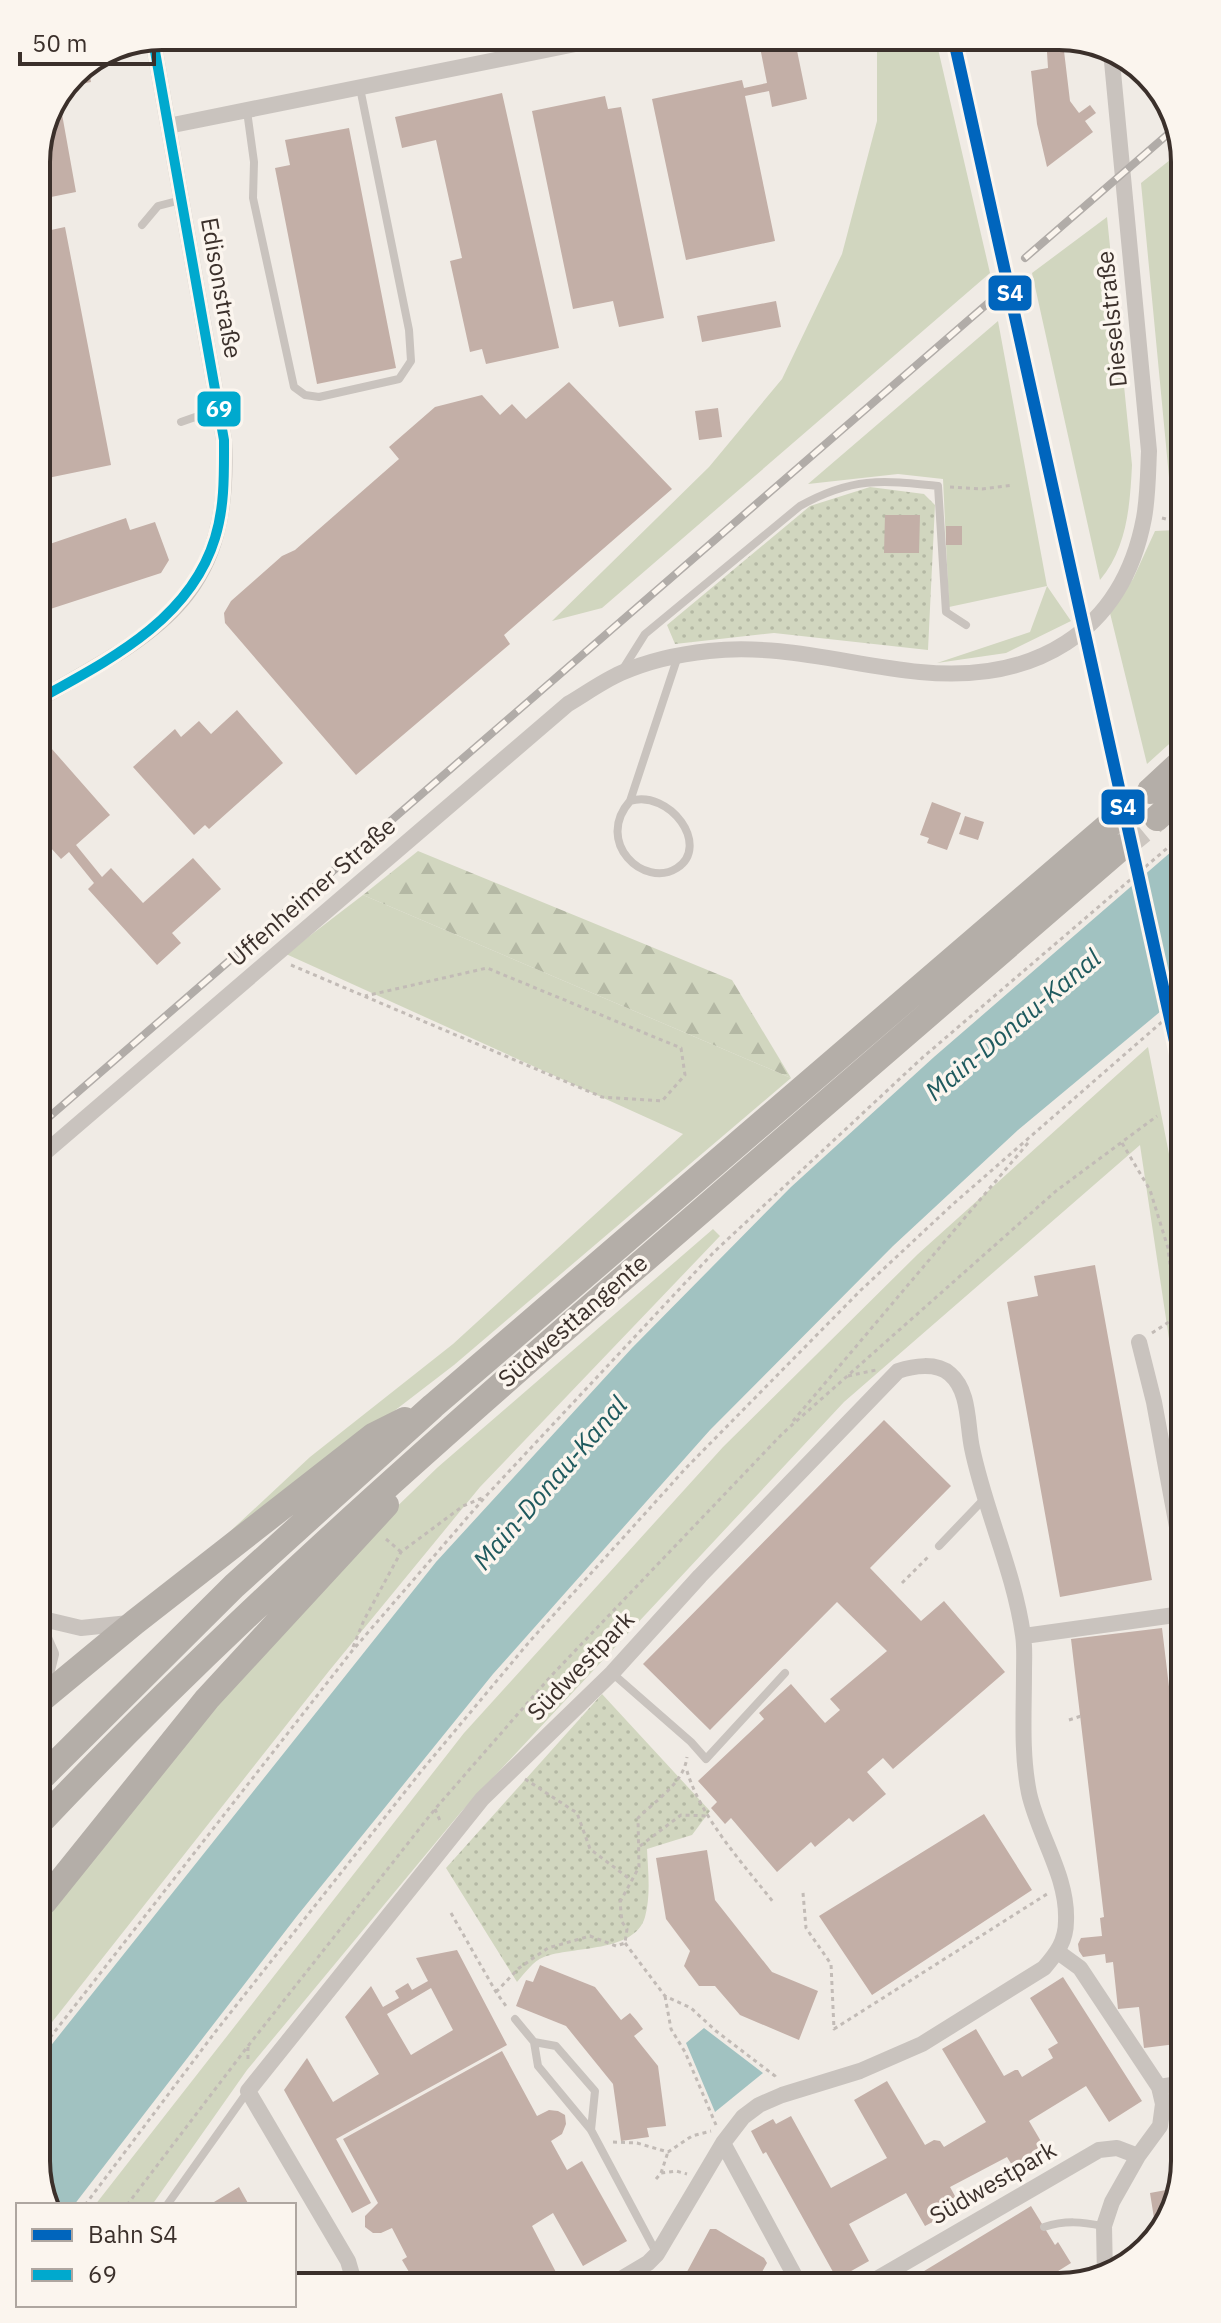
<svg xmlns="http://www.w3.org/2000/svg" width="1221" height="2323" viewBox="0 0 1221 2323" font-family="'IBM Plex Sans',sans-serif">
  <style>
    .green { fill: #d1d6bf }
    .forest { fill: url(#forest-firs) }
    .park { fill: url(#park-dots) }
    .water { fill: #a1c2c1 }
    .building { fill: #c3afa7; fill-rule: evenodd }
    .lines { fill: none; stroke-linecap: round; stroke-linejoin: round }
    .trunk-tunnel { stroke: #ccc6c0; stroke-width: 26; stroke-dasharray: 26 13; stroke-linecap: butt }
    .path { stroke: #c2bbb6; stroke-width: 3; stroke-dasharray: 4 4; stroke-linecap: butt }
    .service { stroke: #c9c3be; stroke-width: 8 }
    .minor { stroke: #c9c3be; stroke-width: 16 }
    .trunk { stroke: #b4aea8; stroke-width: 26 }
    .rail-casing { stroke: #b1aca8; stroke-width: 8 }
    .rail { stroke: #fbf5ee; stroke-width: 5; stroke-dasharray: 15; stroke-linecap: butt }
    .bus-1-casing { stroke: #fbf5ee; stroke-width: 16 }
    .bus-1 { stroke: #00a9ce; stroke-width: 10 }
    .rail-1-casing { stroke: #fbf5ee; stroke-width: 18 }
    .rail-1 { stroke: #0065bd; stroke-width: 12 }
    .labels { text-anchor: middle; stroke-width: 7; stroke-linejoin: round; paint-order: stroke }
    .street-label { font-size: 24px; fill: #3b302b; stroke: #fbf5ee }
    .water-label { font-size: 26px; font-style: italic; fill: #1f5a5e; stroke: #fbf5ee }
    .rim { fill: none; stroke: #3b302b; stroke-width: 4 }
    .line-badge { stroke: #fbf5ee; stroke-width: 3 }
    .badge-label { font-size: 22px; text-anchor: middle; font-weight: bold; fill: #fff }
  </style>
  <defs>
    <pattern id="forest-firs" width="22" height="20" patternUnits="userSpaceOnUse" patternTransform="scale(2)"><rect width="22" height="20" fill="#d1d6bf"/><path d="M5 1l3.5 6h-7zM16 11l3.5 6h-7z" fill="#b4b8a4"/></pattern>
    <pattern id="park-dots" width="8" height="8" patternUnits="userSpaceOnUse" patternTransform="scale(2)"><rect width="8" height="8" fill="#d1d6bf"/><path d="M2 2h.1M6 6h.1" fill="none" stroke="#b4b8a4" stroke-width="1.8" stroke-linecap="round"/></pattern>
  </defs>
  <rect width="100%" height="100%" fill="#f0ebe5"/>
  <path class="green" d="M 877,36 L 935,36 L 990,273 L 602,608 L 552,621 L 709,467 L 782,379 L 842,254 L 877,121 Z
    M 1175,156 L 1177,495 L 1171,498 L 1141,183 Z
    M 1107,217 L 1132,465 C 1130,506 1127,548 1100,580 L 1032,273 Z
    M 998,321 L 1047,586 L 1071,621 L 1006,653 L 937,663 L 1030,632 L 1047,586 L 949,607 L 943,479 L 898,474 L 808,484 Z
    M 1176,530 L 1178,736 L 1147,764 L 1109,609 L 1133,579 L 1155,531 Z
    M 363,895 L 791,1078 L 454,1365 L 194,1565 L 310,1457 L 453,1344 L 683,1134 L 286,954 Z
    M 1148,1047 L 1180,1210 L 1181,1419 L 1140,1145 L 844,1402 L 461,1812 L 247,2070 L 152,2205 L 95,2205 L 464,1733 L 723,1447 L 918,1254 Z
    M 713,1229 L 720,1236 L 480,1487 L 329,1671 L 45,2031 L 44,1917 L 116,1824 L 256,1653 L 383,1520 L 438,1467 Z"/>
  <path class="forest" d="M 418,851 L 732,980 L 791,1078 L 363,895 Z"/>
  <path class="park" d="M 870,487 L 924,494 L 935,505 L 928,650 L 774,633 L 675,644 L 667,625 L 810,506 Z
    M 602,1694 L 710,1811 L 692,1835 L 647,1849 C 648,1871 651,1895 645,1917 C 635,1953 572,1946 544,1957 C 533,1961 525,1973 517,1982 L 446,1868 Z"/>
  <path class="water" d="M 1179,845 L 1179,996 L 1018,1130 L 893,1246 L 710,1430 L 493,1674 L 297,1916 L 74,2205 L 46,2205 L 45,2053 L 436,1562 L 632,1348 L 791,1187 L 934,1057 Z
    M 704,2028 L 763,2073 L 715,2112 L 686,2043 Z"/>
  <path class="building" d="M 794,36 L 807,99 L 772,107 L 769,91 L 745,96 L 775,241 L 686,260 L 652,99 L 742,80 L 744,88 L 767,83 L 759,42 Z
    M 1064,51 L 1070,101 L 1079,113 L 1090,105 L 1096,113 L 1085,121 L 1093,132 L 1047,167 L 1037,124 L 1031,71 L 1048,68 L 1047,52 Z
    M 88,66 L 91,82 L 67,87 L 73,73 Z
    M 502,93 L 559,348 L 486,364 L 482,349 L 470,352 L 450,261 L 462,258 L 436,140 L 402,148 L 395,117 Z
    M 605,96 L 608,109 L 621,107 L 664,318 L 619,327 L 613,301 L 573,309 L 532,111 Z
    M 60,103 L 76,192 L 36,200 L 36,154 Z
    M 349,128 L 396,368 L 317,384 L 275,168 L 290,165 L 285,140 Z
    M 65,227 L 111,465 L 38,480 L 37,233 Z
    M 776,301 L 781,327 L 702,342 L 697,316 Z
    M 569,382 L 672,489 L 504,635 L 510,644 L 356,775 L 225,623 L 224,613 L 231,601 L 282,556 L 295,550 L 399,459 L 389,447 L 435,407 L 482,395 L 500,415 L 512,404 L 526,419 Z
    M 718,408 L 722,437 L 699,440 L 695,411 Z
    M 885,515 L 920,515 L 919,553 L 884,553 Z
    M 126,518 L 130,530 L 155,522 L 169,560 L 161,573 L 38,613 L 38,548 Z
    M 946,526 L 962,526 L 962,545 L 946,545 Z
    M 237,710 L 283,763 L 209,829 L 205,825 L 194,835 L 133,767 L 175,729 L 181,737 L 199,721 L 211,734 Z
    M 44,740 L 110,815 L 76,845 L 102,877 L 111,868 L 143,903 L 193,858 L 221,889 L 172,933 L 181,943 L 157,965 L 88,889 L 94,883 L 69,852 L 61,859 L 39,835 L 39,745 Z
    M 932,802 L 961,813 L 947,850 L 927,843 L 929,838 L 920,835 Z
    M 965,816 L 984,822 L 978,840 L 959,834 Z
    M 1095,1265 L 1152,1580 L 1060,1597 L 1007,1302 L 1038,1296 L 1034,1276 Z
    M 884,1420 L 951,1486 L 870,1568 L 921,1621 L 944,1601 L 1005,1672 L 893,1769 L 883,1758 L 867,1772 L 886,1794 L 853,1822 L 849,1818 L 815,1847 L 811,1842 L 777,1872 L 731,1818 L 725,1824 L 711,1808 L 717,1802 L 698,1781 L 764,1719 L 759,1713 L 791,1684 L 825,1723 L 840,1710 L 830,1699 L 887,1651 L 837,1602 L 710,1730 L 643,1664 Z
    M 1162,1628 L 1183,1804 L 1184,2043 L 1144,2048 L 1139,2007 L 1118,2009 L 1113,1962 L 1106,1963 L 1105,1954 L 1083,1957 L 1079,1951 L 1078,1944 L 1081,1938 L 1102,1936 L 1100,1918 L 1104,1917 L 1071,1639 Z
    M 984,1814 L 1032,1890 L 872,1995 L 819,1916 Z
    M 707,1850 L 715,1900 L 772,1972 L 818,1991 L 799,2040 L 740,2015 L 715,1986 L 699,1986 L 684,1966 L 690,1951 L 666,1919 L 656,1858 Z
    M 457,1950 L 507,2045 L 336,2139 L 371,2203 L 352,2213 L 284,2090 L 307,2058 L 333,2102 L 379,2074 L 345,2017 L 371,1986 L 383,2007 L 399,1998 L 395,1991 L 408,1983 L 412,1990 L 428,1981 L 416,1958 ZM 431,1988 L 453,2030 L 411,2055 L 387,2014 Z
    M 540,1965 L 595,1987 L 621,2020 L 630,2013 L 637,2021 L 643,2029 L 634,2036 L 658,2066 L 666,2126 L 647,2128 L 649,2137 L 621,2141 L 613,2084 L 566,2026 L 516,2006 L 526,1980 L 533,1982 Z
    M 1063,1977 L 1142,2101 L 1109,2122 L 1086,2086 L 1029,2121 L 1049,2155 L 1018,2175 L 1007,2157 L 950,2187 L 961,2207 L 925,2226 L 906,2193 L 849,2224 L 869,2261 L 837,2279 L 766,2152 L 763,2154 L 751,2131 L 773,2119 L 776,2124 L 791,2116 L 831,2188 L 887,2158 L 854,2100 L 887,2081 L 925,2145 L 934,2140 L 940,2141 L 944,2147 L 986,2122 L 942,2049 L 976,2029 L 1004,2076 L 1015,2070 L 1018,2070 L 1022,2077 L 1053,2058 L 1048,2049 L 1058,2043 L 1030,1998 Z
    M 502,2051 L 537,2116 L 549,2110 L 558,2111 L 565,2115 L 566,2124 L 562,2134 L 551,2141 L 567,2170 L 582,2161 L 627,2241 L 583,2266 L 553,2213 L 532,2226 L 560,2280 L 555,2283 L 416,2284 L 402,2260 L 407,2257 L 392,2228 L 381,2233 L 373,2233 L 365,2227 L 365,2216 L 378,2203 L 343,2139 Z
    M 239,2187 L 249,2205 L 209,2205 Z
    M 1166,2190 L 1167,2194 L 1175,2193 L 1163,2231 L 1157,2237 L 1150,2193 Z
    M 1031,2206 L 1055,2245 L 1058,2242 L 1071,2263 L 1055,2273 L 1058,2278 L 911,2279 Z
    M 710,2229 L 716,2229 L 764,2258 L 767,2263 L 757,2281 L 682,2281 Z"/>
  <g class="lines">
    <path class="trunk-tunnel" d="M 1117,818 L 1150,791
      M 1122,847 L 1157,818"/>
    <path class="path" d="M 950,487 L 982,489 L 1013,485
      M 1162,518 L 1177,522
      M 291,965 L 602,1097 L 662,1101 L 685,1075 L 681,1048 L 487,968 L 365,996
      M 1122,1143 L 1150,1190 L 1168,1248 L 1181,1359
      M 1152,1333 L 1175,1318
      M 848,1376 L 876,1370
      M 793,1421 L 1028,1143
      M 386,1539 L 401,1552
      M 902,1583 L 930,1555
      M 353,1647 L 364,1620 L 401,1552 L 463,1506 L 482,1498
      M 1069,1720 L 1081,1716
      M 687,1771 C 701,1818 744,1865 774,1903
      M 525,1779 L 577,1813 L 590,1849 L 631,1880
      M 435,1809 L 441,1823
      M 640,1846 L 681,1815 L 709,1816
      M 803,1893 L 806,1928 L 831,1964 L 834,2029 L 1047,1894
      M 451,1913 L 496,1992 L 508,2009
      M 625,1943 L 665,1996 L 691,2008 L 716,2031 L 775,2076 L 777,2080
      M 496,1992 L 519,1968 L 548,1948 L 590,1936 L 616,1946 L 625,1943 L 627,1929 L 622,1922 L 620,1902 L 639,1867 L 638,1818 C 656,1800 684,1783 687,1757
      M 665,1996 L 671,2029 L 685,2052 L 716,2125
      M 45,2044 L 352,1651 L 485,1497 L 714,1252 L 922,1058 L 1179,838
      M 248,2047 L 248,2063
      M 613,2142 L 637,2143 L 668,2152 L 692,2136 L 711,2131
      M 661,2173 L 668,2152
      M 656,2179 L 661,2173 L 676,2171 L 687,2174
      M 85,2205 L 216,2031 L 423,1769 L 530,1641 L 686,1468 L 861,1290 L 952,1205 L 1179,1007
      M 127,2205 L 248,2046 L 435,1809 L 551,1676 L 783,1433 L 1056,1191 L 1157,1116"/>
    <path class="service" d="M 420,36 L 429,36
      M 247,111 L 254,162 L 253,198 L 294,387 L 305,395 L 319,397 L 399,379 L 411,361 L 409,330 L 360,88
      M 142,225 L 158,206 L 181,200
      M 181,422 L 218,409
      M 623,669 L 645,634 L 800,506 C 852,477 881,480 938,486 L 946,612 L 966,625
      M 630,801 C 670,789 711,846 677,868 C 644,889 594,842 630,801 L 678,656
      M 939,1546 L 985,1498
      M 612,1673 L 691,1742 L 706,1759 L 785,1673
      M 515,2019 L 534,2042 L 538,2066 L 591,2130 L 657,2254
      M 534,2042 L 556,2046 L 595,2091 L 591,2130
      M 167,2205 L 248,2091
      M 1044,2227 C 1066,2220 1082,2222 1103,2226"/>
    <path class="minor" d="M 168,126 L 615,36
      M 39,699 C 160,631 232,596 224,440 L 153,40
      M 41,1156 L 568,704 C 585,694 603,681 621,673 C 648,661 680,654 709,651 C 781,643 849,665 920,672 C 1032,683 1122,635 1144,518 C 1148,496 1148,473 1149,451 L 1111,51
      M 1139,1342 L 1154,1402 L 1182,1554
      M 43,1619 L 81,1628 L 129,1623
      M 43,1636 L 51,1654 L 43,1686
      M 1024,1636 L 1182,1614
      M 1058,1952 L 1080,1968 L 1159,2087 L 1163,2104 L 1160,2126 L 1138,2156 L 1112,2202 L 1104,2226 L 1105,2277
      M 1159,2087 L 1185,2083
      M 723,2143 L 797,2280
      M 875,2280 L 1099,2150 L 1117,2148 L 1138,2156
      M 355,2285 L 348,2261 L 248,2091 L 482,1799 L 612,1673 L 700,1576 L 898,1371 C 913,1366 936,1362 950,1374 C 970,1391 967,1425 972,1448 C 985,1511 1014,1571 1023,1635 C 1025,1647 1024,1660 1024,1672 C 1024,1712 1021,1753 1029,1793 C 1038,1835 1068,1876 1066,1921 C 1066,1941 1057,1953 1044,1968 L 922,2044 L 860,2071 L 782,2095 L 759,2105 L 743,2117 L 723,2143 L 657,2254 L 648,2263 L 616,2282"/>
    <path class="trunk" d="M 1150,791 L 1178,765
      M 1157,818 L 1178,799
      M 43,1698 L 135,1622 L 373,1436 L 405,1420
      M 44,1775 L 234,1586 L 433,1406 L 1117,818
      M 44,1818 C 227,1625 425,1450 626,1276 C 791,1134 956,990 1122,847
      M 44,1902 L 207,1699 L 386,1505"/>
    <defs>
      <path id="rail" d="M 1025,258 L 1175,128
        M 41,1124 L 1002,291"/>
    </defs>
    <use href="#rail" class="rail-casing"/>
    <use href="#rail" class="rail"/>
    <defs>
      <path id="bus-1" d="M 39,699 C 109,660 190,620 215,538 C 225,506 224,472 224,440 L 153,40"/>
    </defs>
    <use href="#bus-1" class="bus-1-casing"/>
    <use href="#bus-1" class="bus-1"/>
    <defs>
      <path id="rail-1" d="M 953,36 L 1180,1064"/>
    </defs>
    <use href="#rail-1" class="rail-1-casing"/>
    <use href="#rail-1" class="rail-1"/>
  </g>
  <g class="labels">
    <g class="street-label">
      <text transform="translate(221 288) rotate(80)" y="8">Edisonstraße</text>
      <text transform="translate(1112 319) rotate(-96)" y="8">Dieselstraße</text>
      <text transform="translate(312 892) rotate(-41)" y="8">Uffenheimer Straße</text>
      <text transform="translate(573 1321) rotate(-41)" y="8">Südwesttangente</text>
      <text transform="translate(581 1666) rotate(-46)" y="8">Südwestpark</text>
      <text transform="translate(993 2183) rotate(-30)" y="8">Südwestpark</text>
    </g>
    <g class="water-label">
      <text transform="translate(1013 1025) rotate(-40)" y="9">Main-Donau-Kanal</text>
      <text transform="translate(550 1483) rotate(-49)" y="9">Main-Donau-Kanal</text>
    </g>
  </g>
  <path d="M0 0H1221V2323H0ZM162 50H1059A112 112 0 0 1 1171 162V2161A112 112 0 0 1 1059 2273H162A112 112 0 0 1 50 2161V162A112 112 0 0 1 162 50Z" fill="#fbf5ee" fill-rule="evenodd"/>
  <path class="rim" d="M162 50H1059A112 112 0 0 1 1171 162V2161A112 112 0 0 1 1059 2273H162A112 112 0 0 1 50 2161V162A112 112 0 0 1 162 50Z"/>
  <g class="line-badge">
    <rect x="987" y="274" width="46" height="38" rx="8" fill="#0065bd"/>
    <rect x="196" y="390" width="46" height="38" rx="8" fill="#00a9ce"/>
    <rect x="1100" y="788" width="46" height="38" rx="8" fill="#0065bd"/>
  </g>
  <g class="badge-label">
    <text x="1010" y="301">S4</text>
    <text x="219" y="417">69</text>
    <text x="1123" y="815">S4</text>
  </g>
  <rect x="16" y="2203" width="280" height="104" fill="#fbf5ee" stroke="#aea6a0" stroke-width="2"/>
  <rect x="32" y="2229" width="40" height="12" fill="#0065bd" stroke="#aea6a0" stroke-width="2"/>
  <text x="88" y="2243" font-size="24" fill="#3b302b">Bahn S4</text>
  <rect x="32" y="2269" width="40" height="12" fill="#00a9ce" stroke="#aea6a0" stroke-width="2"/>
  <text x="88" y="2283" font-size="24" fill="#3b302b">69</text>
  <path d="M20 52v12h134v-12" fill="none" stroke="#3b302b" stroke-width="4"/>
  <text x="32" y="52" font-size="24" fill="#3b302b" stroke="#fbf5ee" stroke-width="6" paint-order="stroke">50 m</text>
</svg>
